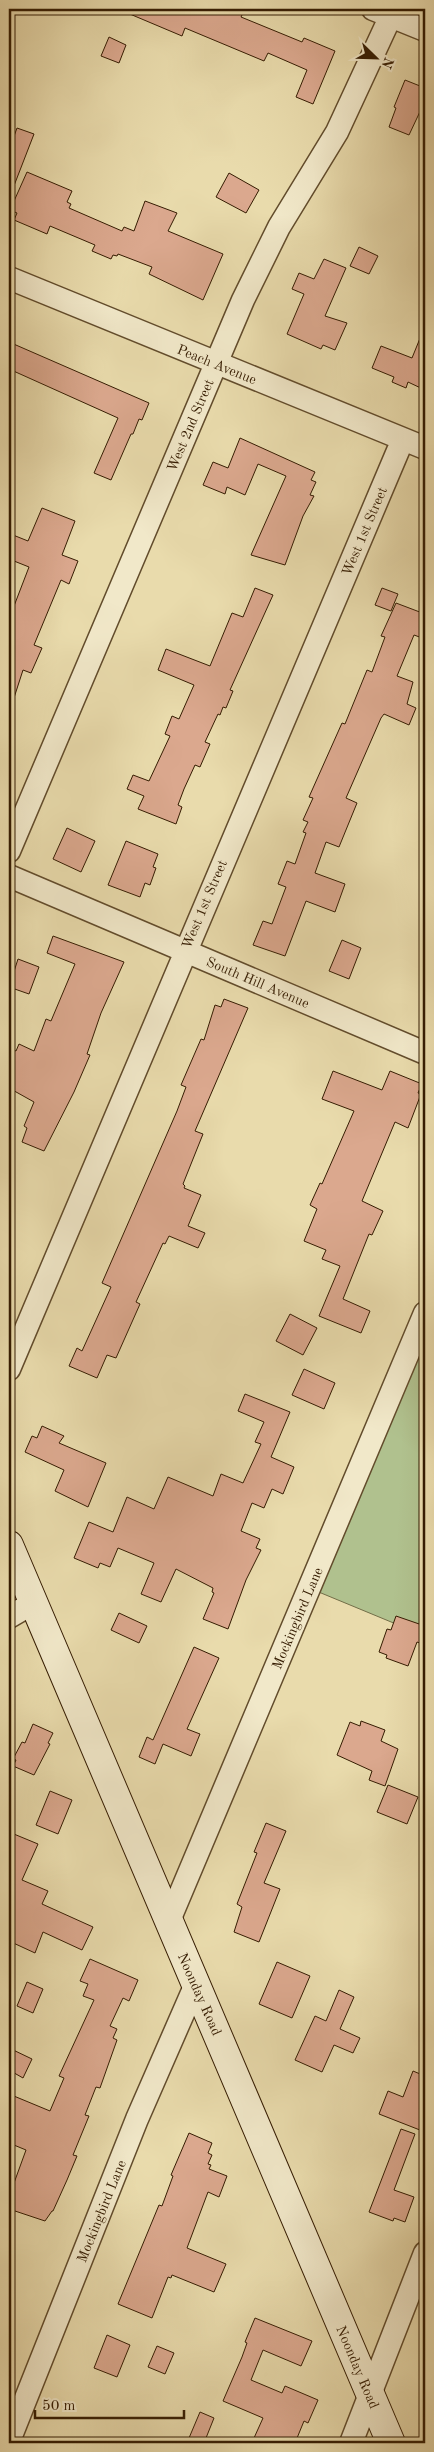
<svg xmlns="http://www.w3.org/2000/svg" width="434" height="2452" viewBox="0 0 434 2452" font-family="'Old Standard TT',serif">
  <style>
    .green { fill: #b0c18e; stroke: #726e48 }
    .building { fill: #dba88e; stroke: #351c02 }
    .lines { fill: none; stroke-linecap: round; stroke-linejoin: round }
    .street-casing { stroke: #624c2c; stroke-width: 25 }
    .secondary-casing { stroke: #351c02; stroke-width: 30 }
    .street { stroke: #f1e8c9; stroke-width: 22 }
    .secondary { stroke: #f1e8c9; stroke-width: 28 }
    .labels { text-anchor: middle; stroke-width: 4; stroke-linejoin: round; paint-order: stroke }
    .street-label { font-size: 14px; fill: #351c02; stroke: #f1e8c9 }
  </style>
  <rect width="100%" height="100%" fill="#e9dbac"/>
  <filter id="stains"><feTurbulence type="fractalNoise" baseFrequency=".004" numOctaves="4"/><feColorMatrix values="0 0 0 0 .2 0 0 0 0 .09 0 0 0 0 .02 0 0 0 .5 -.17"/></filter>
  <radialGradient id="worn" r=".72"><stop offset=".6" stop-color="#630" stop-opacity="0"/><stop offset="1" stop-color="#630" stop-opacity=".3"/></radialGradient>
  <path class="green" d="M 425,1313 L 425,1636 L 309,1588 Z"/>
  <path class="building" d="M 118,9 L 231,9 L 243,13 L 241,17 L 302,42 L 304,38 L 335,51 L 313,104 L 296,97 L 307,70 L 268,53 L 264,61 L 185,28 L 182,36 Z
    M 109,37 L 126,45 L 119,63 L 101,56 Z
    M 405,80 L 425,88 L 425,101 L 409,135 L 389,127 L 396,108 L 394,107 Z
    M 17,128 L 34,134 L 10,196 L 9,150 Z
    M 27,172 L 72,191 L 67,202 L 71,204 L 69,208 L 122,231 L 124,227 L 134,231 L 145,201 L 177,213 L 168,231 L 223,254 L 203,300 L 149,274 L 152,267 L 118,254 L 117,256 L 113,255 L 111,259 L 92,251 L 95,245 L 50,226 L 47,234 L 14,220 L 17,213 L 10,210 Z
    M 229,173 L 259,190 L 246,213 L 216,197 Z
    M 359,247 L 378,256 L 369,274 L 350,266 Z
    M 324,259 L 346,268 L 325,316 L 347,323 L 335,350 L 323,345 L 321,349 L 287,334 L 304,294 L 292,289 L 299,273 L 314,279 Z
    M 425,326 L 425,390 L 408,382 L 406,388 L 392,382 L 394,377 L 372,368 L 381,346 L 412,358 Z
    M 9,342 L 149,403 L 142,420 L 139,419 L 133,434 L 131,434 L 111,480 L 94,473 L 118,418 L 9,369 Z
    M 240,438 L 315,472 L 311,480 L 316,482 L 310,495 L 314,496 L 303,516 L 285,565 L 251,555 L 286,476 L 258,464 L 245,495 L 227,487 L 225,494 L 203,485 L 213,462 L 228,468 Z
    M 42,508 L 75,521 L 62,555 L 78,561 L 69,584 L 61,580 L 34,645 L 42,648 L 31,673 L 23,670 L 12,704 L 9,704 L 9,641 L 14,628 L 9,626 L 9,619 L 29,567 L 9,559 L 9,544 L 13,535 L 28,541 Z
    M 255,588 L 273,595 L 230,690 L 233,691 L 226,708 L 223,707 L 220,715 L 218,714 L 205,742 L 210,744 L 200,767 L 195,765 L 184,789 L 178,805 L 182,807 L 176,824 L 138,809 L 144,796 L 127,789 L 133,775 L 149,781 L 170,736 L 165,734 L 172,716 L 179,719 L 194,685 L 158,670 L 166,649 L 210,666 L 232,613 L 243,617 Z
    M 382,588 L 398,594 L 391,611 L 375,605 Z
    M 396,603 L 425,614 L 425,639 L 414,635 L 397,676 L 413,682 L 407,704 L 416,708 L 409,725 L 384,714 L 381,718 L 346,798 L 357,803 L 339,847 L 326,842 L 315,873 L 345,884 L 335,912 L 306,901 L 285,956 L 253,945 L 263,921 L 272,924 L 286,887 L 278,884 L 287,861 L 295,864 L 306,833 L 303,832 L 308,822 L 303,820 L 313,798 L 309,797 L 342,723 L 345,724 L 367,670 L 372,672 L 385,637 L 381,636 Z
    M 67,828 L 95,841 L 81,872 L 53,859 Z
    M 126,841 L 158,854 L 153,867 L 156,868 L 150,885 L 145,883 L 140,897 L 108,885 Z
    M 53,936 L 124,962 L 101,1013 L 87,1054 L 90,1055 L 74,1092 L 44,1151 L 22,1142 L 27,1128 L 24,1126 L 34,1102 L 9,1088 L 9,1048 L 16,1051 L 19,1044 L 34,1051 L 46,1019 L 51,1021 L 75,964 L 47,953 Z
    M 342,940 L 361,948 L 349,979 L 329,971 Z
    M 18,959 L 39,967 L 29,994 L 9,987 Z
    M 224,999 L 248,1008 L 195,1131 L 203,1134 L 183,1184 L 185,1186 L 184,1188 L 201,1195 L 188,1226 L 205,1233 L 198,1248 L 169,1236 L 165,1244 L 163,1243 L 136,1302 L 140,1304 L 116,1358 L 107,1355 L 97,1378 L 69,1366 L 77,1348 L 82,1351 L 111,1287 L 102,1283 L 177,1111 L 186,1087 L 181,1085 L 201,1039 L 204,1040 L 215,1005 L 221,1007 Z
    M 333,1071 L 382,1090 L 390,1071 L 422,1084 L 418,1093 L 421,1094 L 408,1128 L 395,1122 L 362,1201 L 383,1211 L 372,1235 L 369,1234 L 343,1299 L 370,1311 L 361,1333 L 319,1316 L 340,1266 L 322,1259 L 326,1250 L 304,1241 L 317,1209 L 310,1205 L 320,1183 L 322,1184 L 354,1111 L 322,1099 Z
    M 290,1314 L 317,1328 L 303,1355 L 276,1341 Z
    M 304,1369 L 335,1383 L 324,1409 L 292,1395 Z
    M 245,1394 L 290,1412 L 271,1457 L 294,1467 L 283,1494 L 272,1489 L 264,1508 L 252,1503 L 241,1531 L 260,1539 L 256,1548 L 261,1550 L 246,1580 L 228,1629 L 203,1619 L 214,1593 L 212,1592 L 213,1588 L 176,1569 L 161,1602 L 141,1594 L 154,1563 L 118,1548 L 110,1567 L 100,1563 L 98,1568 L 74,1558 L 89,1522 L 113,1532 L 127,1497 L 154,1509 L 168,1477 L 213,1496 L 221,1474 L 243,1483 L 261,1444 L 255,1442 L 264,1422 L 238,1411 Z
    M 42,1426 L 64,1436 L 59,1443 L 106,1463 L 88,1507 L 55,1491 L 64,1470 L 25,1452 L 32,1436 L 37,1438 Z
    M 119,1613 L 147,1626 L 139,1643 L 111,1630 Z
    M 396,1616 L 425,1626 L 425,1645 L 417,1642 L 408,1666 L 386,1658 L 387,1655 L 379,1652 L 387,1629 L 391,1630 Z
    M 194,1647 L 219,1658 L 187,1729 L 200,1734 L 191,1756 L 163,1744 L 155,1764 L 139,1757 L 147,1737 L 153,1740 Z
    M 361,1721 L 385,1730 L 381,1741 L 398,1749 L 385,1786 L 369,1780 L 372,1771 L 337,1755 L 350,1722 L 360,1726 Z
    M 33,1724 L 53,1733 L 48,1743 L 50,1744 L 34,1775 L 13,1766 L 16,1760 L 13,1759 L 22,1742 L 25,1743 Z
    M 388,1785 L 418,1797 L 407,1824 L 377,1812 Z
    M 50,1791 L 72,1800 L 58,1834 L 36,1825 Z
    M 266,1823 L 286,1831 L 264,1883 L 280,1889 L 259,1942 L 234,1932 L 242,1907 L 237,1904 L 257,1853 L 254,1852 Z
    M 9,1832 L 38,1844 L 22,1880 L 48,1891 L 42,1904 L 93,1927 L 82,1950 L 43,1932 L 35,1953 L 9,1941 Z
    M 90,1959 L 138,1980 L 129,2001 L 123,1998 L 110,2026 L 117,2029 L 113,2038 L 117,2040 L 100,2088 L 96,2087 L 85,2115 L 89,2116 L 73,2155 L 77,2156 L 67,2180 L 53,2211 L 52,2211 L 45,2221 L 9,2209 L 9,2181 L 14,2183 L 26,2150 L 9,2143 L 9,2094 L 50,2111 L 64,2078 L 59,2076 L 94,2000 L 83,1996 L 88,1984 L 80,1981 Z
    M 277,1962 L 310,1976 L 292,2018 L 259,2004 Z
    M 27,1982 L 43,1989 L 33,2013 L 17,2006 Z
    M 339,1990 L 354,1997 L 340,2029 L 360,2038 L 353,2053 L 334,2045 L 322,2072 L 295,2060 L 315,2016 L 326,2021 Z
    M 9,2048 L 32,2059 L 23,2078 L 9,2070 Z
    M 413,2071 L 425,2076 L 425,2132 L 379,2114 L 388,2091 L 403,2097 Z
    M 401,2129 L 415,2134 L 394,2190 L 414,2197 L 405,2222 L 394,2218 L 393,2221 L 369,2212 Z
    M 189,2133 L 212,2143 L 208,2153 L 212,2155 L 208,2164 L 211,2165 L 209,2169 L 227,2176 L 219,2197 L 208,2192 L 187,2248 L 226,2264 L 214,2292 L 172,2275 L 171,2278 L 168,2277 L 152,2318 L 118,2304 L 159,2205 L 162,2206 L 173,2176 L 171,2175 Z
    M 255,2318 L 312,2341 L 301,2366 L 263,2350 L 251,2380 L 282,2393 L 285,2386 L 318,2400 L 308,2423 L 304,2421 L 295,2443 L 267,2443 L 254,2438 L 263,2418 L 223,2401 L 242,2357 L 247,2343 L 245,2342 Z
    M 107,2335 L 130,2345 L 117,2377 L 94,2368 Z
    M 157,2346 L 174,2353 L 165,2374 L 148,2367 Z
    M 200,2412 L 214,2418 L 204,2443 L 189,2438 Z"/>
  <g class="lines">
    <defs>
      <path id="street" d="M 373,9 L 425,30
        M 9,278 L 425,448
        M 9,851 L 243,300 L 279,227 L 337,132 L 394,9
        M 9,876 L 425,1053
        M 9,1369 L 403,439
        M 9,1617 L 33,1603
        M 168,1923 L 425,1313
        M 9,2441 L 137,2119 L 196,1984
        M 351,2443 L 425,2253"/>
      <path id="secondary" d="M 9,1545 L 391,2443"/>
    </defs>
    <use href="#street" class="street-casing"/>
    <use href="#secondary" class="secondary-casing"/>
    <use href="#street" class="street"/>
    <use href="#secondary" class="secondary"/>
  </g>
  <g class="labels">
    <g class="street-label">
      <text transform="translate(217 364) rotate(22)" y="5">Peach Avenue</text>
      <text transform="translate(190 425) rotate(-67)" y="5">West 2nd Street</text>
      <text transform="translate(364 531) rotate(-67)" y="5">West 1st Street</text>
      <text transform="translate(204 904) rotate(-67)" y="5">West 1st Street</text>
      <text transform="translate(258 982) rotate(23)" y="5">South Hill Avenue</text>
      <text transform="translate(297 1618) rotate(-67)" y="5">Mockingbird Lane</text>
      <text transform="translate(200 1994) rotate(66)" y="5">Noonday Road</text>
      <text transform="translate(101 2211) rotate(-68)" y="5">Mockingbird Lane</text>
      <text transform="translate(358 2367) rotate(67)" y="5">Noonday Road</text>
    </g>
  </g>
  <rect width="434" height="2452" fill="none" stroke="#e9dbac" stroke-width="30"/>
  <rect x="10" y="10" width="414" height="2432" fill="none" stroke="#351c02" stroke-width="2.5"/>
  <rect x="15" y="15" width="404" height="2422" fill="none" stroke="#351c02"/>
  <g transform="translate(376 58) rotate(113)" stroke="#f1e8c9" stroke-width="4" paint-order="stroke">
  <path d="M0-4L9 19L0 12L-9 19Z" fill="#351c02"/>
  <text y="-8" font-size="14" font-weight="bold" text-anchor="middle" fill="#351c02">N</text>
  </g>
  <path d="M35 2410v8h149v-8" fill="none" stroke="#351c02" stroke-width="2.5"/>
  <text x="42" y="2410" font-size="15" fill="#351c02" stroke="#f1e8c9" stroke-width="4" paint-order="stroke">50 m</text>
  <rect width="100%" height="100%" filter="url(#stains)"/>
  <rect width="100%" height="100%" fill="url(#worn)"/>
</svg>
